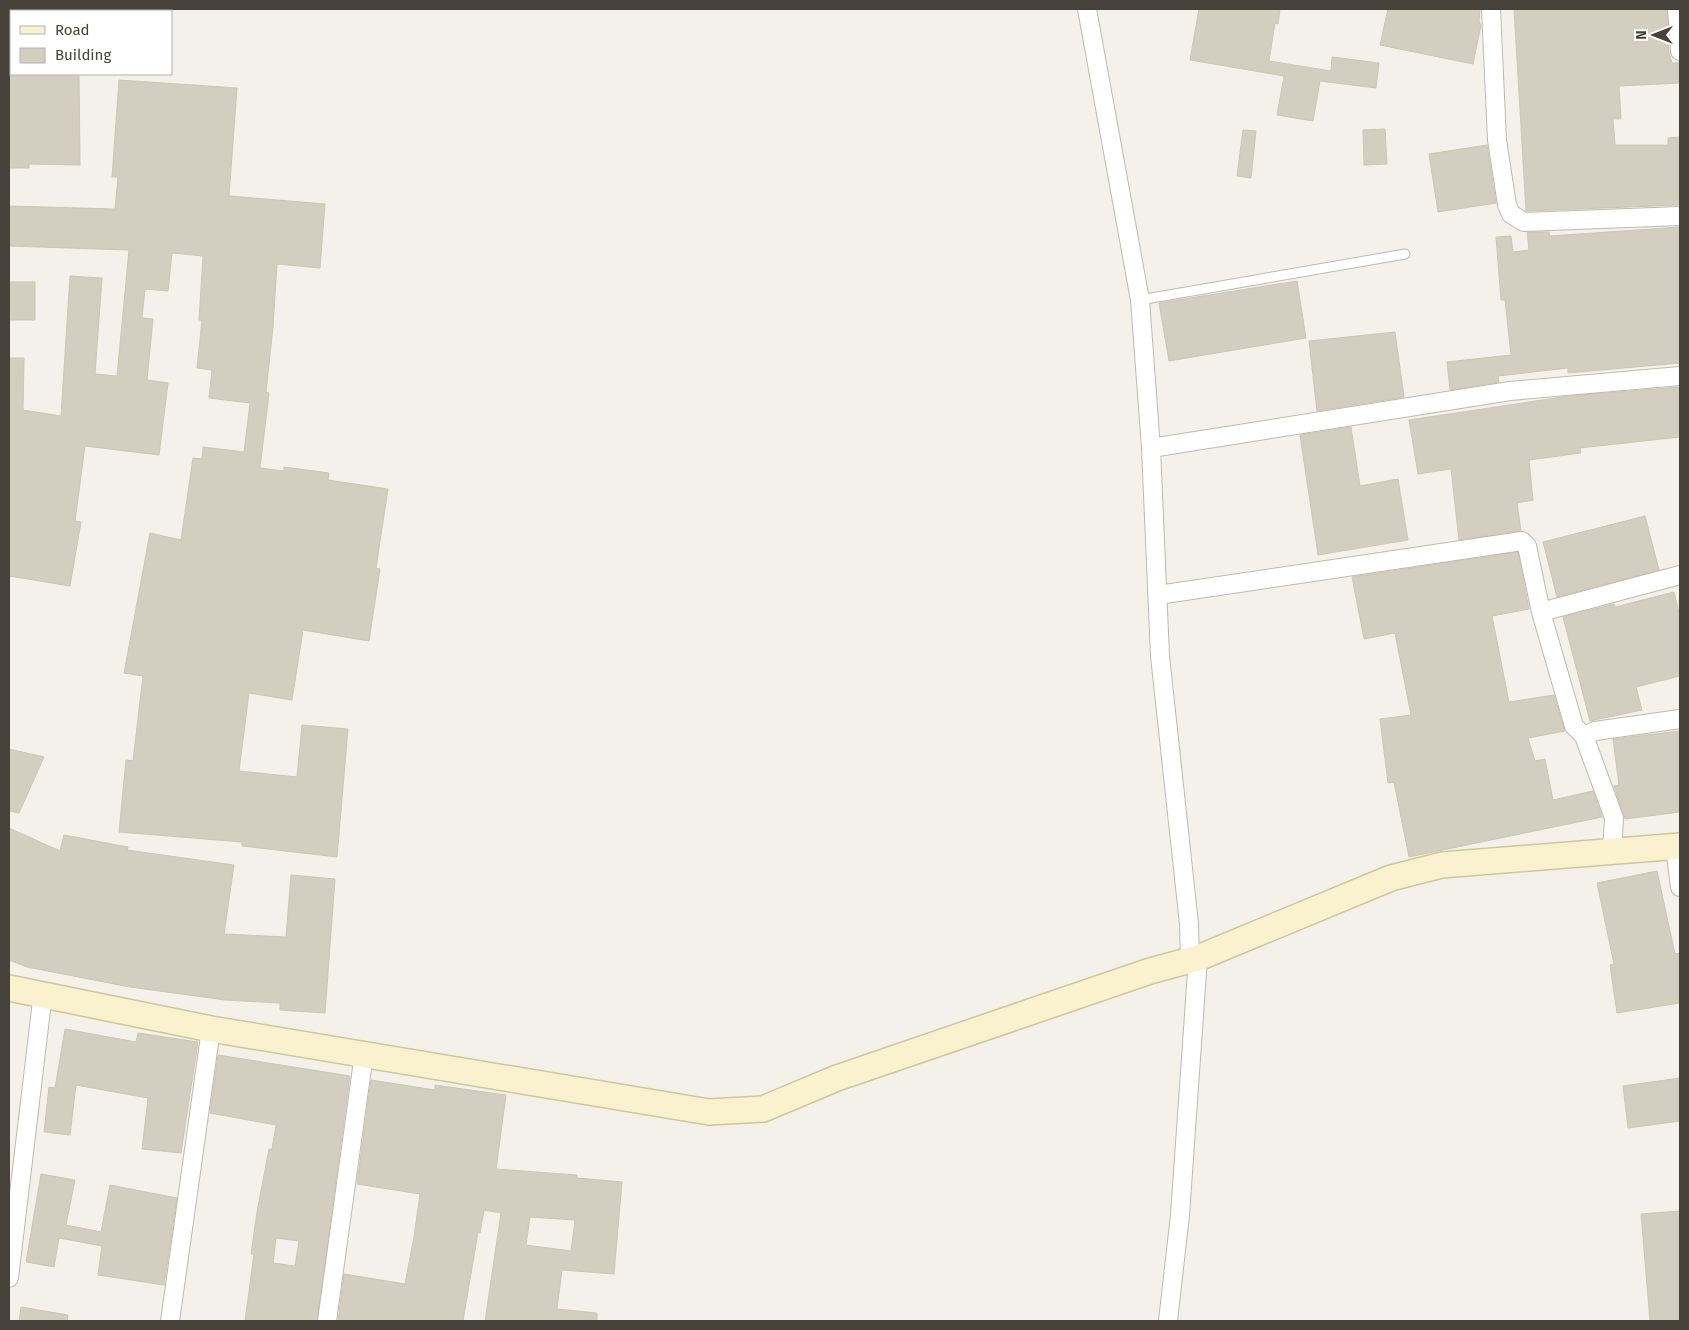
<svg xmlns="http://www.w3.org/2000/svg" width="1689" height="1330" viewBox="0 0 1689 1330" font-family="'Fira Sans',sans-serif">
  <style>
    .building { fill: #d4cec1; stroke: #cec6b4; fill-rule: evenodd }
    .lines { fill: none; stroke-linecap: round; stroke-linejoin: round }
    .lane-casing { stroke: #bebaad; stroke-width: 11 }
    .street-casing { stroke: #bebaad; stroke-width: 20 }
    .secondary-casing { stroke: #cfc69e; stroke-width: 28 }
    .lane { stroke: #fff; stroke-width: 9 }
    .street { stroke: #fff; stroke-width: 18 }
    .secondary { stroke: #faf2ce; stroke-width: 25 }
  </style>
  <rect width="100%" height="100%" fill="#f4f1ea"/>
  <path class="building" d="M 1199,9 L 1280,9 L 1278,24 L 1275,23 L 1269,61 L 1331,71 L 1332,57 L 1379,63 L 1376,88 L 1320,81 L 1313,121 L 1277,115 L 1284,76 L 1190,60 Z
    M 1388,9 L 1480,9 L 1479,22 L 1481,25 L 1473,64 L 1380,45 Z
    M 1514,9 L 1667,9 L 1669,52 L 1672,63 L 1680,63 L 1680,83 L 1619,86 L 1621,119 L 1613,119 L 1615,145 L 1668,145 L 1668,138 L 1680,137 L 1680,205 L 1526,211 Z
    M 9,74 L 79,74 L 80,165 L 29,164 L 29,168 L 9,168 Z
    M 119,80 L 237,88 L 229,196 L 325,204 L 320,268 L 277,264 L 273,327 L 266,392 L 269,393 L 260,468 L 284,471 L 284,467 L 329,473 L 328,480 L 388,489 L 376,568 L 380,569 L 369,641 L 303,630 L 292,700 L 249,693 L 239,771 L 297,777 L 302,725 L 348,729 L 337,857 L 242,846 L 242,842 L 119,832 L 126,760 L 133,761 L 143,676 L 124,673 L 150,533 L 181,540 L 193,458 L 202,459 L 203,447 L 244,452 L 250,403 L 209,398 L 212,370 L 197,368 L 202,320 L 199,320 L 203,256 L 172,253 L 168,291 L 145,289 L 142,318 L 153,319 L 147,380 L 168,383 L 159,455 L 85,446 L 75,521 L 81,522 L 70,586 L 9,576 L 9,358 L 24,358 L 23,410 L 61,416 L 70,276 L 102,278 L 95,374 L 117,376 L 129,250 L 9,246 L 9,206 L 115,209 L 118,177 L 112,177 Z
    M 1385,129 L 1387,164 L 1364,165 L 1363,130 Z
    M 1243,130 L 1256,131 L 1251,178 L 1237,176 Z
    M 1487,145 L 1496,203 L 1438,212 L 1429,154 Z
    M 1680,227 L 1680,363 L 1568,373 L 1568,368 L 1498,376 L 1499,382 L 1450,390 L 1447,362 L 1511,355 L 1505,300 L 1501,300 L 1496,237 L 1511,236 L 1513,252 L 1529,250 L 1527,232 L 1549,232 L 1550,236 Z
    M 1297,281 L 1306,338 L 1169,361 L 1159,303 Z
    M 9,282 L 35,282 L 35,320 L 9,320 Z
    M 1395,332 L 1404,397 L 1317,411 L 1309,341 Z
    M 1680,387 L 1680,437 L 1580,448 L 1581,453 L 1529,460 L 1533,500 L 1517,503 L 1521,531 L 1459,540 L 1451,469 L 1418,474 L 1409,420 L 1569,396 Z
    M 1351,427 L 1360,486 L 1398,479 L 1408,540 L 1318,555 L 1300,435 Z
    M 1645,516 L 1659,570 L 1557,597 L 1543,542 Z
    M 1518,552 L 1529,609 L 1492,616 L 1509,702 L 1554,695 L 1565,731 L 1528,738 L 1535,761 L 1545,759 L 1553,800 L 1593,791 L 1602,817 L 1409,857 L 1394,782 L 1388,783 L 1380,719 L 1411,715 L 1395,633 L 1364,639 L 1352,577 Z
    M 1674,592 L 1680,617 L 1680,676 L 1636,687 L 1642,710 L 1590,721 L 1563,617 L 1614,604 L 1615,607 Z
    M 1680,731 L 1680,812 L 1625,819 L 1614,786 L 1619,785 L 1613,739 Z
    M 9,749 L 44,757 L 19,813 L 9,811 Z
    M 9,828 L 60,851 L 64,835 L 128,847 L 127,850 L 234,865 L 224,934 L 286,937 L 291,875 L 335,879 L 325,1013 L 280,1010 L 280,1003 L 225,1000 L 130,987 L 27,967 L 9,960 Z
    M 1657,871 L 1675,954 L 1680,953 L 1680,1003 L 1617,1013 L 1610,965 L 1614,964 L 1597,883 Z
    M 65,1029 L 136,1042 L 138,1033 L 198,1042 L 181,1153 L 142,1149 L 148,1098 L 76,1085 L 70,1135 L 44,1132 L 49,1087 L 55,1088 Z
    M 218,1055 L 350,1076 L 317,1321 L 245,1321 L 254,1254 L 251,1254 L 257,1212 L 269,1149 L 272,1149 L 276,1125 L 210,1113 ZM 276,1238 L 299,1241 L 295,1266 L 273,1263 Z
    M 1680,1078 L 1680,1121 L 1628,1128 L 1623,1086 Z
    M 371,1080 L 435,1090 L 435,1085 L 506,1095 L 496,1169 L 577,1175 L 577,1178 L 622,1182 L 614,1274 L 562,1270 L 557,1309 L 597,1313 L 597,1321 L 485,1321 L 501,1213 L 484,1210 L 480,1233 L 478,1232 L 463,1321 L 338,1321 L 344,1274 L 405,1284 L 414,1237 L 420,1194 L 357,1184 ZM 530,1217 L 575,1220 L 571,1251 L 526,1245 Z
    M 41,1174 L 75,1180 L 66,1225 L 101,1232 L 110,1185 L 177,1198 L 164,1285 L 98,1275 L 102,1246 L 59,1238 L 54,1267 L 26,1262 Z
    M 1680,1211 L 1680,1321 L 1650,1321 L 1641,1214 Z
    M 21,1307 L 68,1315 L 67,1321 L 19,1321 Z"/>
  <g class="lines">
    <defs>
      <path id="lane" d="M 1140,300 L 1405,254"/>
      <path id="street" d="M 1087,9 L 1140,300 L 1151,448 L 1160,656 L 1189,924 L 1190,960
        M 1491,9 L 1497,140 L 1507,205 L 1511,214 L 1524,222 L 1680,216
        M 1677,9 L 1680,51
        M 1151,448 L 1510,391 L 1680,376
        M 1158,595 L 1522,541 L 1527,546 L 1541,612 L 1574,726 L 1584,736 L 1614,818 L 1612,852
        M 1541,612 L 1680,575
        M 1584,736 L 1595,731 L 1680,719
        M 1675,847 L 1680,887
        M 9,1278 L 43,993
        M 170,1321 L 211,1029
        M 327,1321 L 364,1054
        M 1168,1321 L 1180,1215 L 1198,958"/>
      <path id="secondary" d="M 9,988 L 211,1029 L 709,1112 L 763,1109 L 837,1078 L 1150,971 L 1198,958 L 1391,878 L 1442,865 L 1680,846"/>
    </defs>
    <use href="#lane" class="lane-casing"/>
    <use href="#street" class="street-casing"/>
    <use href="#secondary" class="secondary-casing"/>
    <use href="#lane" class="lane"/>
    <use href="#street" class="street"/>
    <use href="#secondary" class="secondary"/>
  </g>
  <rect width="1689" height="1330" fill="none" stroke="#474239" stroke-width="20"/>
  <rect x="10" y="10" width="162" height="65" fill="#ffffff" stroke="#b5b3b0"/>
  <rect x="20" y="26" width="25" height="8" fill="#faf2ce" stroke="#b5b3b0"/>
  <text x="55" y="35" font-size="15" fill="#474239">Road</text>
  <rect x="20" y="48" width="25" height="15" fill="#d4cec1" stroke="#b5b3b0"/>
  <text x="55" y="60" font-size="15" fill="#474239">Building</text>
  <g transform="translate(1654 35) rotate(270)" stroke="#ffffff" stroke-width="4" paint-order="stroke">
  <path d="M0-4L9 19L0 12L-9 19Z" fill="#474239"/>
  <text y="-8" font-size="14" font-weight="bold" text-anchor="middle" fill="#474239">N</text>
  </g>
</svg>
